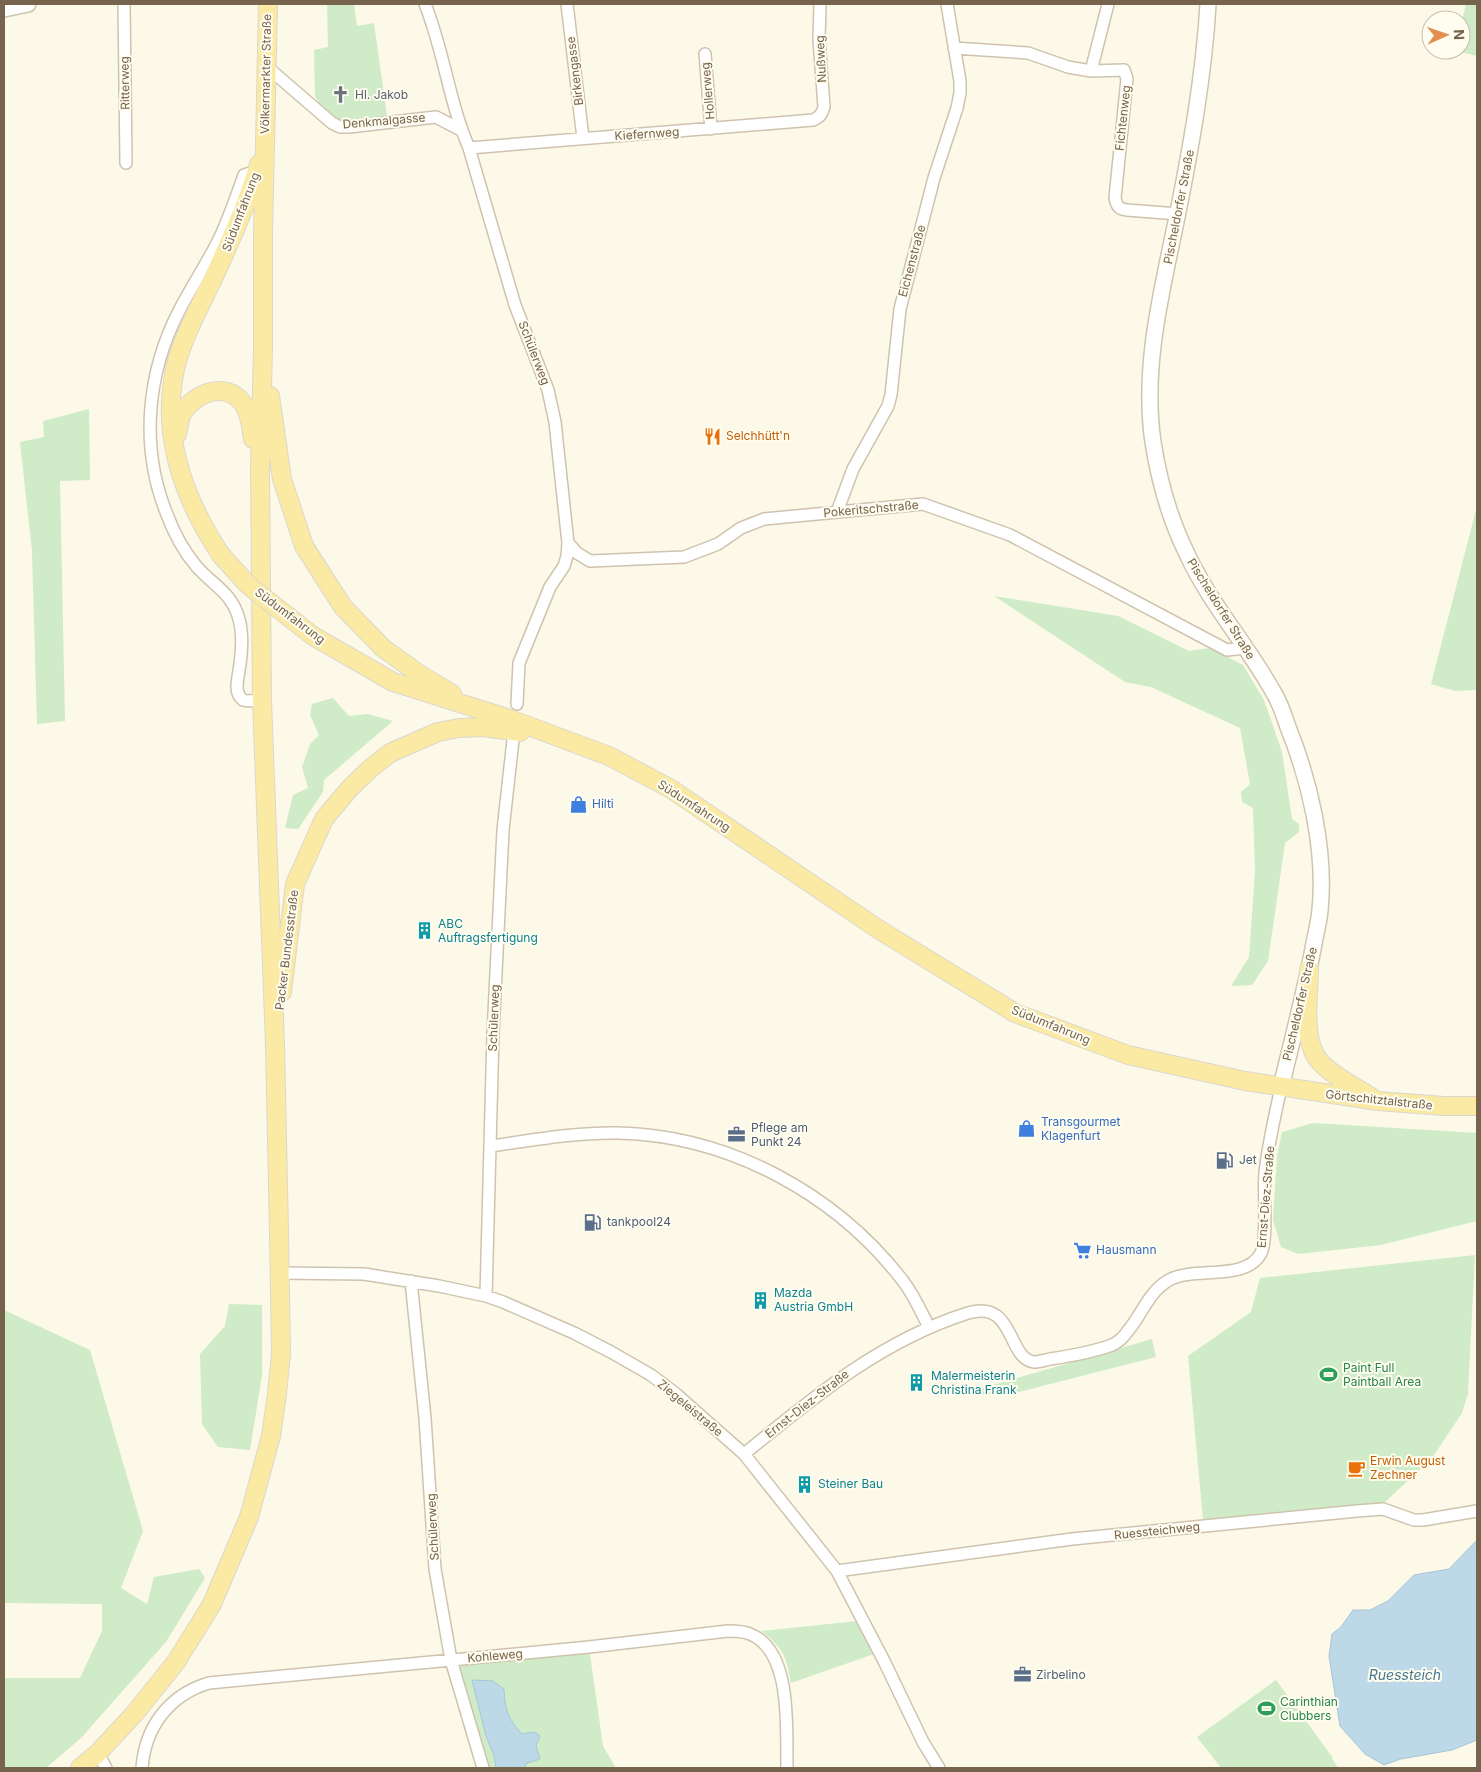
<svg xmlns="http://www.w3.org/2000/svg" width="1481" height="1772" viewBox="0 0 1481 1772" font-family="Inter,sans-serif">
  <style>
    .green { fill: #cfebc7 }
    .water { fill: #bdd9e7; stroke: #a4c6d8 }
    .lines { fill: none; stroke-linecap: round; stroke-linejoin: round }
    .minor-casing { stroke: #cfc3ae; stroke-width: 14 }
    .secondary-casing { stroke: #d2c4ac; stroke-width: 18 }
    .primary-casing { stroke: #dcd7d0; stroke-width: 20 }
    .minor { stroke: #fff; stroke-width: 11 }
    .secondary { stroke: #fff; stroke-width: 15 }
    .primary { stroke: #faeaa3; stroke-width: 18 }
    .primary-bridge-casing { stroke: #dcd7d0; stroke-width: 20; stroke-linecap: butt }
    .primary-bridge { stroke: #faeaa3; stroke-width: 18 }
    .labels { text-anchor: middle; stroke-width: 4; stroke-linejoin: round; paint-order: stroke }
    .street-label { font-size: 12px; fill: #77644c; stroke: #fffcf0 }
    .worship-label { font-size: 12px; fill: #5b616d; stroke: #fffcf0; text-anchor: start }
    .food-label { font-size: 12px; fill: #c56008; stroke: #fffcf0; text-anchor: start }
    .shop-label { font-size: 12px; fill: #366cbe; stroke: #fffcf0; text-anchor: start }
    .culture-label { font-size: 12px; fill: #0d838f; stroke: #fffcf0; text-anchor: start }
    .service-label { font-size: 12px; fill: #4e5e75; stroke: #fffcf0; text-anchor: start }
    .leisure-label { font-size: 12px; fill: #27864d; stroke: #fffcf0; text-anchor: start }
    .water-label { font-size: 14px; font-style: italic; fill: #497892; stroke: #fffcf0 }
  </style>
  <rect width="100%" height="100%" fill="#fcf9e9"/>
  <path class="green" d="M 327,4 L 354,4 L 357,26 L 374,23 L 387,116 L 386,119 L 341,123 L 327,116 L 315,96 L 314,50 L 328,47 Z
    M 1466,4 L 1477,4 L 1477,56 L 1460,52 L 1460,50 L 1461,50 L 1461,24 Z
    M 89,409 L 90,480 L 60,481 L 65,721 L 37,724 L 32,551 L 20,442 L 44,437 L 43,421 Z
    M 1477,506 L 1477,690 L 1455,691 L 1431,684 Z
    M 994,596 L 1118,616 L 1189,651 L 1210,648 L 1243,665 L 1264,700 L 1282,752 L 1292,819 L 1299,824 L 1299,832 L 1285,843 L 1268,961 L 1252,985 L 1231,986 L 1249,957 L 1255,872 L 1253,808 L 1242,802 L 1241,792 L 1250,784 L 1240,728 L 1151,687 L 1125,682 Z
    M 333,698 L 349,716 L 367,714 L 393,721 L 324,780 L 323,792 L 298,829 L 285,828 L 293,795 L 308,788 L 302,767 L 310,744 L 319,735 L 310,715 L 312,704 Z
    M 1313,1123 L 1477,1133 L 1477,1221 L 1381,1245 L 1298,1254 L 1281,1247 L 1273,1220 L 1277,1156 L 1282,1132 Z
    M 1475,1255 L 1468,1394 L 1462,1413 L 1432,1458 L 1384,1503 L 1203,1520 L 1188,1356 L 1251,1312 L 1260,1278 Z
    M 229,1304 L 262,1305 L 262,1375 L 250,1450 L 218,1447 L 202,1424 L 200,1354 L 225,1326 Z
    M 4,1310 L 90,1350 L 143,1531 L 121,1588 L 147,1604 L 154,1577 L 199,1569 L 205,1578 L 166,1642 L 81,1738 L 46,1768 L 4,1768 L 4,1678 L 80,1678 L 102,1631 L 102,1604 L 4,1603 Z
    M 1152,1339 L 1156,1357 L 1015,1393 L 979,1395 L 972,1391 Z
    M 857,1621 L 874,1654 L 791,1683 C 786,1655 783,1648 761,1631 Z
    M 589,1647 L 603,1746 L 616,1768 L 524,1768 L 536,1746 L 534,1732 L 522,1734 L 513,1724 L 504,1706 L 472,1680 L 486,1736 L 494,1755 L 496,1768 L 483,1768 L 451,1660 Z
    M 1276,1680 L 1333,1758 L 1332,1759 L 1338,1768 L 1221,1768 L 1197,1737 Z"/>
  <path class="water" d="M 1477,1540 L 1477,1740 L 1452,1750 L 1401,1759 L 1384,1765 L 1365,1754 L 1340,1726 L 1329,1656 L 1332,1634 L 1341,1627 L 1353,1610 L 1370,1610 L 1388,1601 L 1414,1575 L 1449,1569 Z
    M 472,1680 L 493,1681 L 504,1689 C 505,1711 508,1718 522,1734 L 534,1732 L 540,1736 L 536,1746 L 540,1759 L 527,1763 L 524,1768 L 496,1768 L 494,1755 L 486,1736 Z"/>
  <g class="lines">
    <defs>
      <path id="minor" d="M 124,4 L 126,163
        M 425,4 C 444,51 449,102 469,148 L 515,305 L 548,390 L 555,422 L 568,543 L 567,556 L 564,566 L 550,587 L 519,663 L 517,704
        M 567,4 L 583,138
        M 1108,4 L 1091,71 L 1124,70 L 1127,79 L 1115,198 C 1117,206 1118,209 1127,210 L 1178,214
        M 954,48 L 1028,53 L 1068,67 L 1091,71
        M 705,54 L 711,129
        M 266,66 L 332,123 L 340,127 L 349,127 L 436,117 L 461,130
        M 469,148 L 813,120 C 820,117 822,114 824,107 L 819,39 L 820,4
        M 257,171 L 244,175 C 237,195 230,215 221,235 C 209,261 192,285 179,311 C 147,373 140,446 166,512 C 173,531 184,552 197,567 C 214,586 232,593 239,619 C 243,634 242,650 240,664 C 239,672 237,680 237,687 C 237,692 239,697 243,700 C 248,702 257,700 262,700
        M 837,512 L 853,469 L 888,406 L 891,395 L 900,309 L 934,178 L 957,108 L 960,93 L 960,81 L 947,4
        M 568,543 L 577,553 L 590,561 L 684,557 L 718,544 L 741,528 L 764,519 L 923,504 L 1010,535 L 1227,650 L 1246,648
        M 491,1146 C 534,1140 576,1132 619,1133 C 730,1136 836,1194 903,1281 C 914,1295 921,1312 929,1327
        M 279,1273 L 364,1274 L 439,1286 L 486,1296 L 503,1302 L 574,1333 L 611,1352 L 651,1375 L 676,1394 L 744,1454 L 837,1571 L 884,1661 L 923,1742 L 939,1768
        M 411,1281 L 425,1418 L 435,1569 L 451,1660 L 483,1768
        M 486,1296 L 493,1034 L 503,830 L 513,740
        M 744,1454 C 814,1397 880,1341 968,1313 C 1015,1299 1007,1359 1034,1362 C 1039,1362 1045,1360 1050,1359 C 1070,1356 1093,1352 1112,1345 C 1117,1343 1124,1337 1127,1332 C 1142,1315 1148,1292 1169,1280 C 1194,1266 1246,1282 1261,1253 C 1268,1240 1263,1191 1265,1173 C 1268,1144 1275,1116 1281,1087
        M 837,1571 L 1072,1539 L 1357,1511 L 1383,1509 L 1414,1520 L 1423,1520 L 1477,1511
        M 98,1753 L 106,1768
        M 142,1768 C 145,1727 169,1695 209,1683 L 589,1647 L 728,1631 C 735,1631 743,1631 750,1634 C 793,1651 786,1731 787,1768"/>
      <path id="secondary" d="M 1208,4 C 1204,75 1191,147 1177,217 C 1162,291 1142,366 1153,442 C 1159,481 1170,520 1188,556 C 1211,605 1249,647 1275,695 C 1281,705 1284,716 1288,727 C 1310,782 1326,850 1320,910 C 1319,923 1315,936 1313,949 C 1304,995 1292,1041 1281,1087
        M 4,9 L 28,4"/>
      <path id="primary" d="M 270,396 L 282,479 L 304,546 L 343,607 L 383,648 L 419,674 L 452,694
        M 177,434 C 179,427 179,418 183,412 C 196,393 225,381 242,402 C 250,412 251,427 253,439
        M 221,555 C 183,498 160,433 176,365 C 184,335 199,308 212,281 C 230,242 247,205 259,164
        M 313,636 L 393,682 L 507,718 L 609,756 L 671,789 L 878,929 L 1015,1013 L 1128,1055 L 1245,1081 L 1378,1101 L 1444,1106 L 1477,1106
        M 1309,969 C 1309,995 1301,1041 1320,1062 C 1334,1077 1356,1087 1374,1099
        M 282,992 L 295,884 L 324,819 L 350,788 L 371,768 L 390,753 L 438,732 L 459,728 L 482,727 L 520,732
        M 80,1768 L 98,1753 L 135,1713 L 176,1662 L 212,1604 L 249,1517 L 271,1436 L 277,1394 L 281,1354 L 279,1232 L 275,1045 L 262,700 L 260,469 L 263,349 L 263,235 L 268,4"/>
    </defs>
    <use href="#minor" class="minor-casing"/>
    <use href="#secondary" class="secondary-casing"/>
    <use href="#primary" class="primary-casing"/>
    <use href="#minor" class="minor"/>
    <use href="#secondary" class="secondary"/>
    <use href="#primary" class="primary"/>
    <defs>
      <path id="primary-bridge" d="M 221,555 L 248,585 L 313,636"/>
    </defs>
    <use href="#primary-bridge" class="primary-bridge-casing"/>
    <use href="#primary-bridge" class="primary-bridge"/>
  </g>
  <defs>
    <symbol id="church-bare" viewBox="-9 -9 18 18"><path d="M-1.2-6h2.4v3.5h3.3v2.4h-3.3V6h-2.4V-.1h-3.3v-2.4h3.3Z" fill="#6b7280" stroke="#fffcf0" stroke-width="2.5" paint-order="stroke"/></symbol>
    <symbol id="restaurant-bare" viewBox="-9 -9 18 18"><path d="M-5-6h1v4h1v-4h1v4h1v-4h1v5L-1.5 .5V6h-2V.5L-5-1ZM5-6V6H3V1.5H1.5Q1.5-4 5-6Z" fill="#e8710a" stroke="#fffcf0" stroke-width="2.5" paint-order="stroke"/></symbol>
    <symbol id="shop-bare" viewBox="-9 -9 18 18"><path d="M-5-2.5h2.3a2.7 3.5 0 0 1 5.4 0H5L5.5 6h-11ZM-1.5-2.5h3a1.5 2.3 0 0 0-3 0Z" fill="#3f7fe0" stroke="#fffcf0" stroke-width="2.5" paint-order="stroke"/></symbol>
    <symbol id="building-bare" viewBox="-9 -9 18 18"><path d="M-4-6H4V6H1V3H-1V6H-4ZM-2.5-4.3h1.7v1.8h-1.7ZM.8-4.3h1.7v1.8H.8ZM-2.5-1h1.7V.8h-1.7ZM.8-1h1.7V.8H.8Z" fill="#0f9aa8" stroke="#fffcf0" stroke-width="2.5" paint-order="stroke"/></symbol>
    <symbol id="office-bare" viewBox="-9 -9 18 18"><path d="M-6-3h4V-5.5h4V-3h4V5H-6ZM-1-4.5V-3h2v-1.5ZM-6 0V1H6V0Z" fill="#5c6f8a" stroke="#fffcf0" stroke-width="2.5" paint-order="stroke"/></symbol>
    <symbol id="fuel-bare" viewBox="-9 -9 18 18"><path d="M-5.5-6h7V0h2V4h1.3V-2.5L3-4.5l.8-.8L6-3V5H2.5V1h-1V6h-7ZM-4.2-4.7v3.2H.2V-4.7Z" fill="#5c6f8a" stroke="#fffcf0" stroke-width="2.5" paint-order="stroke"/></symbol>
    <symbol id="supermarket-bare" viewBox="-9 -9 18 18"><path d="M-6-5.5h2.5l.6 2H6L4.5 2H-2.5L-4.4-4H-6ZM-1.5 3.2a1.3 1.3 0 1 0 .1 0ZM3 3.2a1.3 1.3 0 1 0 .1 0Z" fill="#3f7fe0" stroke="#fffcf0" stroke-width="2.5" paint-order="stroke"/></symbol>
    <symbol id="stadium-bare" viewBox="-9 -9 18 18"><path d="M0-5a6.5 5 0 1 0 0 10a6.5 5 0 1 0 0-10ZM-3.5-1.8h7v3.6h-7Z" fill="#2e9e5b" stroke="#fffcf0" stroke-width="2.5" paint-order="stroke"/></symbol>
    <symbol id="cafe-bare" viewBox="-9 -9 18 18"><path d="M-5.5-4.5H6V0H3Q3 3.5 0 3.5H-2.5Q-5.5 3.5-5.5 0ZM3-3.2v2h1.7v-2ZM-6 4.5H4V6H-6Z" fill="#e8710a" stroke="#fffcf0" stroke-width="2.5" paint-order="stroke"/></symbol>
  </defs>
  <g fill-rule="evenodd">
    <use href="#church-bare" x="328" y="82" width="25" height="25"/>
    <use href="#restaurant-bare" x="700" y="424" width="25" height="25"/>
    <use href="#shop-bare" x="566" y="792" width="25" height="25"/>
    <use href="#building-bare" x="412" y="918" width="25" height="25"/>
    <use href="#shop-bare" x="1014" y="1116" width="25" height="25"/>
    <use href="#office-bare" x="724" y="1122" width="25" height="25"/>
    <use href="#fuel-bare" x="1212" y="1148" width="25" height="25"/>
    <use href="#fuel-bare" x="580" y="1210" width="25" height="25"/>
    <use href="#supermarket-bare" x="1070" y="1238" width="25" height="25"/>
    <use href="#building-bare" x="748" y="1288" width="25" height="25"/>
    <use href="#stadium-bare" x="1316" y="1362" width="25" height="25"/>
    <use href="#building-bare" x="904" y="1370" width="25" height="25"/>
    <use href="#cafe-bare" x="1344" y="1456" width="25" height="25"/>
    <use href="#building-bare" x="792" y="1472" width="25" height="25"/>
    <use href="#office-bare" x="1010" y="1662" width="25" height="25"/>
    <use href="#stadium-bare" x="1254" y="1696" width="25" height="25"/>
  </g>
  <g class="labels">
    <g class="street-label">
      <text transform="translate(821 59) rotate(-93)" y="4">Nußweg</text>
      <text transform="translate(575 71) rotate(-97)" y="4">Birkengasse</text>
      <text transform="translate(266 74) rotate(-89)" y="4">Völkermarkter Straße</text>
      <text transform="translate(125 83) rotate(-91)" y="4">Ritterweg</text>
      <text transform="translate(708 91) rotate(-95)" y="4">Hollerweg</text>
      <text transform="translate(1123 118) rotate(-84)" y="4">Fichtenweg</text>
      <text transform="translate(384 121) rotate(-5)" y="4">Denkmalgasse</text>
      <text transform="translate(647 134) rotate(-4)" y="4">Kiefernweg</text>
      <text transform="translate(1179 207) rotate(-79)" y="4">Pischeldorfer Straße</text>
      <text transform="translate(241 212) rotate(-69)" y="4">Südumfahrung</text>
      <text transform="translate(912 261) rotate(-75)" y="4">Eichenstraße</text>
      <text transform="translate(534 353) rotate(69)" y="4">Schülerweg</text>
      <text transform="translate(871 509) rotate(-5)" y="4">Pokeritschstraße</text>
      <text transform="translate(1221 609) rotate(58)" y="4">Pischeldorfer Straße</text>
      <text transform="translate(290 616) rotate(37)" y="4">Südumfahrung</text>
      <text transform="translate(694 806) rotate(33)" y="4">Südumfahrung</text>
      <text transform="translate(287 950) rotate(-83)" y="4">Packer Bundesstraße</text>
      <text transform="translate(1300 1004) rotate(-77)" y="4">Pischeldorfer Straße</text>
      <text transform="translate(494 1018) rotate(-88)" y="4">Schülerweg</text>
      <text transform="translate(1051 1025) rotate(22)" y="4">Südumfahrung</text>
      <text transform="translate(1379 1100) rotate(6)" y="4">Görtschitztalstraße</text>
      <text transform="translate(1266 1197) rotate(-85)" y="4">Ernst-Diez-Straße</text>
      <text transform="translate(807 1404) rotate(-38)" y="4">Ernst-Diez-Straße</text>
      <text transform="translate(690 1408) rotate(40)" y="4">Ziegeleistraße</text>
      <text transform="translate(433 1527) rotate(-93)" y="4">Schülerweg</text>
      <text transform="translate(1157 1531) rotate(-6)" y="4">Ruessteichweg</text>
      <text transform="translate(495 1656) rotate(-5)" y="4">Kohleweg</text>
    </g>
    <g class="worship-label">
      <text x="355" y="99">Hl. Jakob</text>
    </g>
    <g class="food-label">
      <text x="726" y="440">Selchhütt'n</text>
      <text x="1370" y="1465">Erwin August<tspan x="1370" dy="14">Zechner</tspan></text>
    </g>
    <g class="shop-label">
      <text x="592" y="808">Hilti</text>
      <text x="1041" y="1126">Transgourmet<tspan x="1041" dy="14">Klagenfurt</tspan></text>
      <text x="1096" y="1254">Hausmann</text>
    </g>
    <g class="culture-label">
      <text x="438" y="928">ABC<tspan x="438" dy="14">Auftragsfertigung</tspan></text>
      <text x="774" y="1297">Mazda<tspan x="774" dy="14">Austria GmbH</tspan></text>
      <text x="931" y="1380">Malermeisterin<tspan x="931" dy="14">Christina Frank</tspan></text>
      <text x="818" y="1488">Steiner Bau</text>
    </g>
    <g class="service-label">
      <text x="751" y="1132">Pflege am<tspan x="751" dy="14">Punkt 24</tspan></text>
      <text x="1239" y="1164">Jet</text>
      <text x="607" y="1226">tankpool24</text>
      <text x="1036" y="1679">Zirbelino</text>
    </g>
    <g class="leisure-label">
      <text x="1343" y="1372">Paint Full<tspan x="1343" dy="14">Paintball Area</tspan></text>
      <text x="1280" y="1706">Carinthian<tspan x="1280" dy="14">Clubbers</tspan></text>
    </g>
    <g class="water-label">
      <text x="1405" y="1680">Ruessteich</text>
    </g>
  </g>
  <rect width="1481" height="1772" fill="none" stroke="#77644c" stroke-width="10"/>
  <g transform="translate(1446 35) rotate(88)"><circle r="24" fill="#fffcf0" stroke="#c9bfae"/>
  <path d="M0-4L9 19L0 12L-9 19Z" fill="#e48e51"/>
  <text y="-8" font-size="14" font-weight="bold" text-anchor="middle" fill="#77644c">N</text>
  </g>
</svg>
